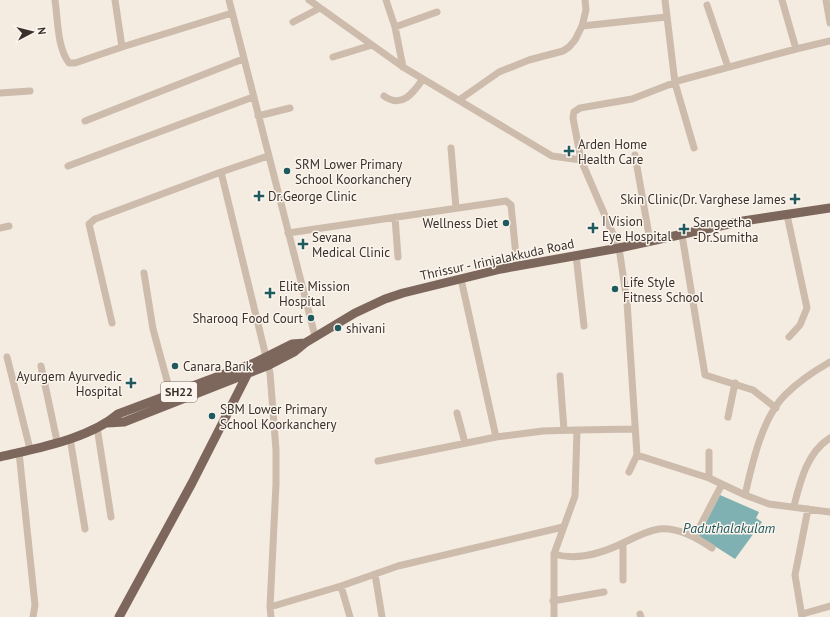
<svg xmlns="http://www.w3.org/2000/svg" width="830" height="617" viewBox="0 0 830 617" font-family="'PT Sans',sans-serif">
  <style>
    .water { fill: #7fb0b2 }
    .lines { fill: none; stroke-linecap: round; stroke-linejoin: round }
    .minor { stroke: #cdbbac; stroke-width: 7 }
    .major { stroke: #7d675c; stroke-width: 9 }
    .poi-dot { fill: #1f5a5e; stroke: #fbf5ee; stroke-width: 1.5 }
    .labels { text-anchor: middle; stroke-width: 3; stroke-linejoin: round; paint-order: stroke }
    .shield { fill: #fbf5ee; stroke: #756b66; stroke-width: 1 }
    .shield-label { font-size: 12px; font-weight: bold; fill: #3b302b }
    .poi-label { font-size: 13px; fill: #3b302b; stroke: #fbf5ee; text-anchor: start }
    .street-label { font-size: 13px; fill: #3b302b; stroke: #fbf5ee }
    .water-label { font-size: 14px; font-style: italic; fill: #1f5a5e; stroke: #fbf5ee }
  </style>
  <rect width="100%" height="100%" fill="#f4ebe1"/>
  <path class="water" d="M 720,495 L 759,512 L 756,518 L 762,522 L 735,559 L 699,536 Z"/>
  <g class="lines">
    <path class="minor" d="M 55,0 C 58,20 57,47 69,63 L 75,63 L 122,47 L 115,0
      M 229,0 L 315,336
      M 309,0 L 403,67 L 552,156 L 581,160 L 619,248 L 627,302 L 637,455 L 709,478 L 745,495
      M 386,0 L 395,27 L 403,67
      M 665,0 L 675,83 L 694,148
      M 782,0 L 796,49
      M 826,0 L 830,23
      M 707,5 L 728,67
      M 293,22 L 320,8
      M 582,26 L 666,17
      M 395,27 L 437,12
      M 122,47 L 232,13
      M 333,57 L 372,45
      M 0,93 L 30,91
      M 384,96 C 402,109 413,93 423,79
      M 459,100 L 499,72 L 529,60 L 563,51 L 569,47 L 575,40 L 582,26 L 586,10 L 585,0
      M 258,116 L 290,108
      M 85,121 L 243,59
      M 451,148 L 456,208
      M 635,155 L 650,241
      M 268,156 L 221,172 L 270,373 L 276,450 L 276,484 L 270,607 L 271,617
      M 581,160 L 573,118 L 574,112 L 580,108 L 632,99 L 681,80 L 796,49 L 830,41
      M 68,166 L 253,97
      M 787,215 L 807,308 L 800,325 L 789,337
      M 395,217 L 398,257
      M 0,228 L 9,226
      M 288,233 L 506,201 L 511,205 L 517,266
      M 682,235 L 705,375 L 753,390 L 776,408
      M 576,255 L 584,326
      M 144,273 L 153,329 L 171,395
      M 461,279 L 496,437 L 543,431 L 577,430 L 575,496 L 554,554 L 554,617
      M 112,323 L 89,224 L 95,219 L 221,172
      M 7,357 L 30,449
      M 830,362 C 814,371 798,382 785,395 C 762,418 752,464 745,495 L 769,504 L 830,512
      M 41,366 L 57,441
      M 560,376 L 564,430
      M 457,413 L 465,443
      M 728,417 L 735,383
      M 97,427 L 111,517
      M 577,430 L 635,429
      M 70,438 L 85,529
      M 19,452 L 35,605 L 33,617
      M 378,461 L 496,437
      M 629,472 L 637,455
      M 709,478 L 709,452
      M 794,506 C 800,482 807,452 830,438
      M 695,536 L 722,484
      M 554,554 C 577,561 603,553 625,542 C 635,537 647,531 659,529 C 678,527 697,538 712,548
      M 375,574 L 382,617
      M 623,580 L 623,543
      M 341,586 L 350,617
      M 553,601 L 604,592
      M 270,607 L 341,586 L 398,566 L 563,527
      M 640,614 L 641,617
      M 802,614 L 830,606
      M 802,617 L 795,575 L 808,509"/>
    <path class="major" d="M 107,423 L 124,422 L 269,365 L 294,352 L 305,343
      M 0,457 C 37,448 89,439 118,414 L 254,363 L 292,344 L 305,343 L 355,313 L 385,299 L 403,293 L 501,269 L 619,248 L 743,221 L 830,208
      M 119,617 L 192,483 L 248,373"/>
  </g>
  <g class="poi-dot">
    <path d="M567 145h4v4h4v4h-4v4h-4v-4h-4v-4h4z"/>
    <circle cx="287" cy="171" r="4"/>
    <path d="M257 190h4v4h4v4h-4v4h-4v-4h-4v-4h4z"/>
    <path d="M793 193h4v4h4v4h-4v4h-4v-4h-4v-4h4z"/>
    <circle cx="506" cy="223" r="4"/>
    <path d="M591 222h4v4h4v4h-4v4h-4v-4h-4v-4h4z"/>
    <path d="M682 223h4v4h4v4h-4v4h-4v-4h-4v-4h4z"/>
    <path d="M301 238h4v4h4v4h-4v4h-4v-4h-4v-4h4z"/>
    <circle cx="615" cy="289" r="4"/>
    <path d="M268 287h4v4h4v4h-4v4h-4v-4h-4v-4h4z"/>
    <circle cx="311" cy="318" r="4"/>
    <circle cx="338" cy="328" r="4"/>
    <circle cx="175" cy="366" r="4"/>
    <path d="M129 377h4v4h4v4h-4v4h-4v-4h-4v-4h4z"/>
    <circle cx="212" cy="416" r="4"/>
  </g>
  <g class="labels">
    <rect class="shield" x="161" y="382" width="36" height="20" rx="3"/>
    <g class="shield-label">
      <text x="179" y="396">SH22</text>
    </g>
    <g class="poi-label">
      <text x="578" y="149">Arden Home<tspan x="578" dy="15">Health Care</tspan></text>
      <text x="295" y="169">SRM Lower Primary<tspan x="295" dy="15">School Koorkanchery</tspan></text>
      <text x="268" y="201">Dr.George Clinic</text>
      <text x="786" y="204" text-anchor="end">Skin Clinic(Dr. Varghese James</text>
      <text x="602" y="226">I Vision<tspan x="602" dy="15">Eye Hospital</tspan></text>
      <text x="693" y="227">Sangeetha<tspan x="693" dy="15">-Dr.Sumitha</tspan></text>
      <text x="498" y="228" text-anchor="end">Wellness Diet</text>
      <text x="312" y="242">Sevana<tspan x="312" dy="15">Medical Clinic</tspan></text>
      <text x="623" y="287">Life Style<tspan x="623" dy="15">Fitness School</tspan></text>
      <text x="279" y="291">Elite Mission<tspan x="279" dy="15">Hospital</tspan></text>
      <text x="303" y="323" text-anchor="end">Sharooq Food Court</text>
      <text x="346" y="333">shivani</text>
      <text x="183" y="371">Canara Bank</text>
      <text x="122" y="381" text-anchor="end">Ayurgem Ayurvedic<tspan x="122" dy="15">Hospital</tspan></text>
      <text x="220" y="414">SBM Lower Primary<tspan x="220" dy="15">School Koorkanchery</tspan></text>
    </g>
    <g class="street-label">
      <text transform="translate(497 259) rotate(-12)" y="5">Thrissur - Irinjalakkuda Road</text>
    </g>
    <g class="water-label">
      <text x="729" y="533">Paduthalakulam</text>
    </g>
  </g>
  <g transform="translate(32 32) rotate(83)" stroke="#fbf5ee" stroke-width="3" paint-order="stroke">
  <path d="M0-3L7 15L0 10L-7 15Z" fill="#3b302b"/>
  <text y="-6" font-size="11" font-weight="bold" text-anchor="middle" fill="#3b302b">N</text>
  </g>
</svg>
